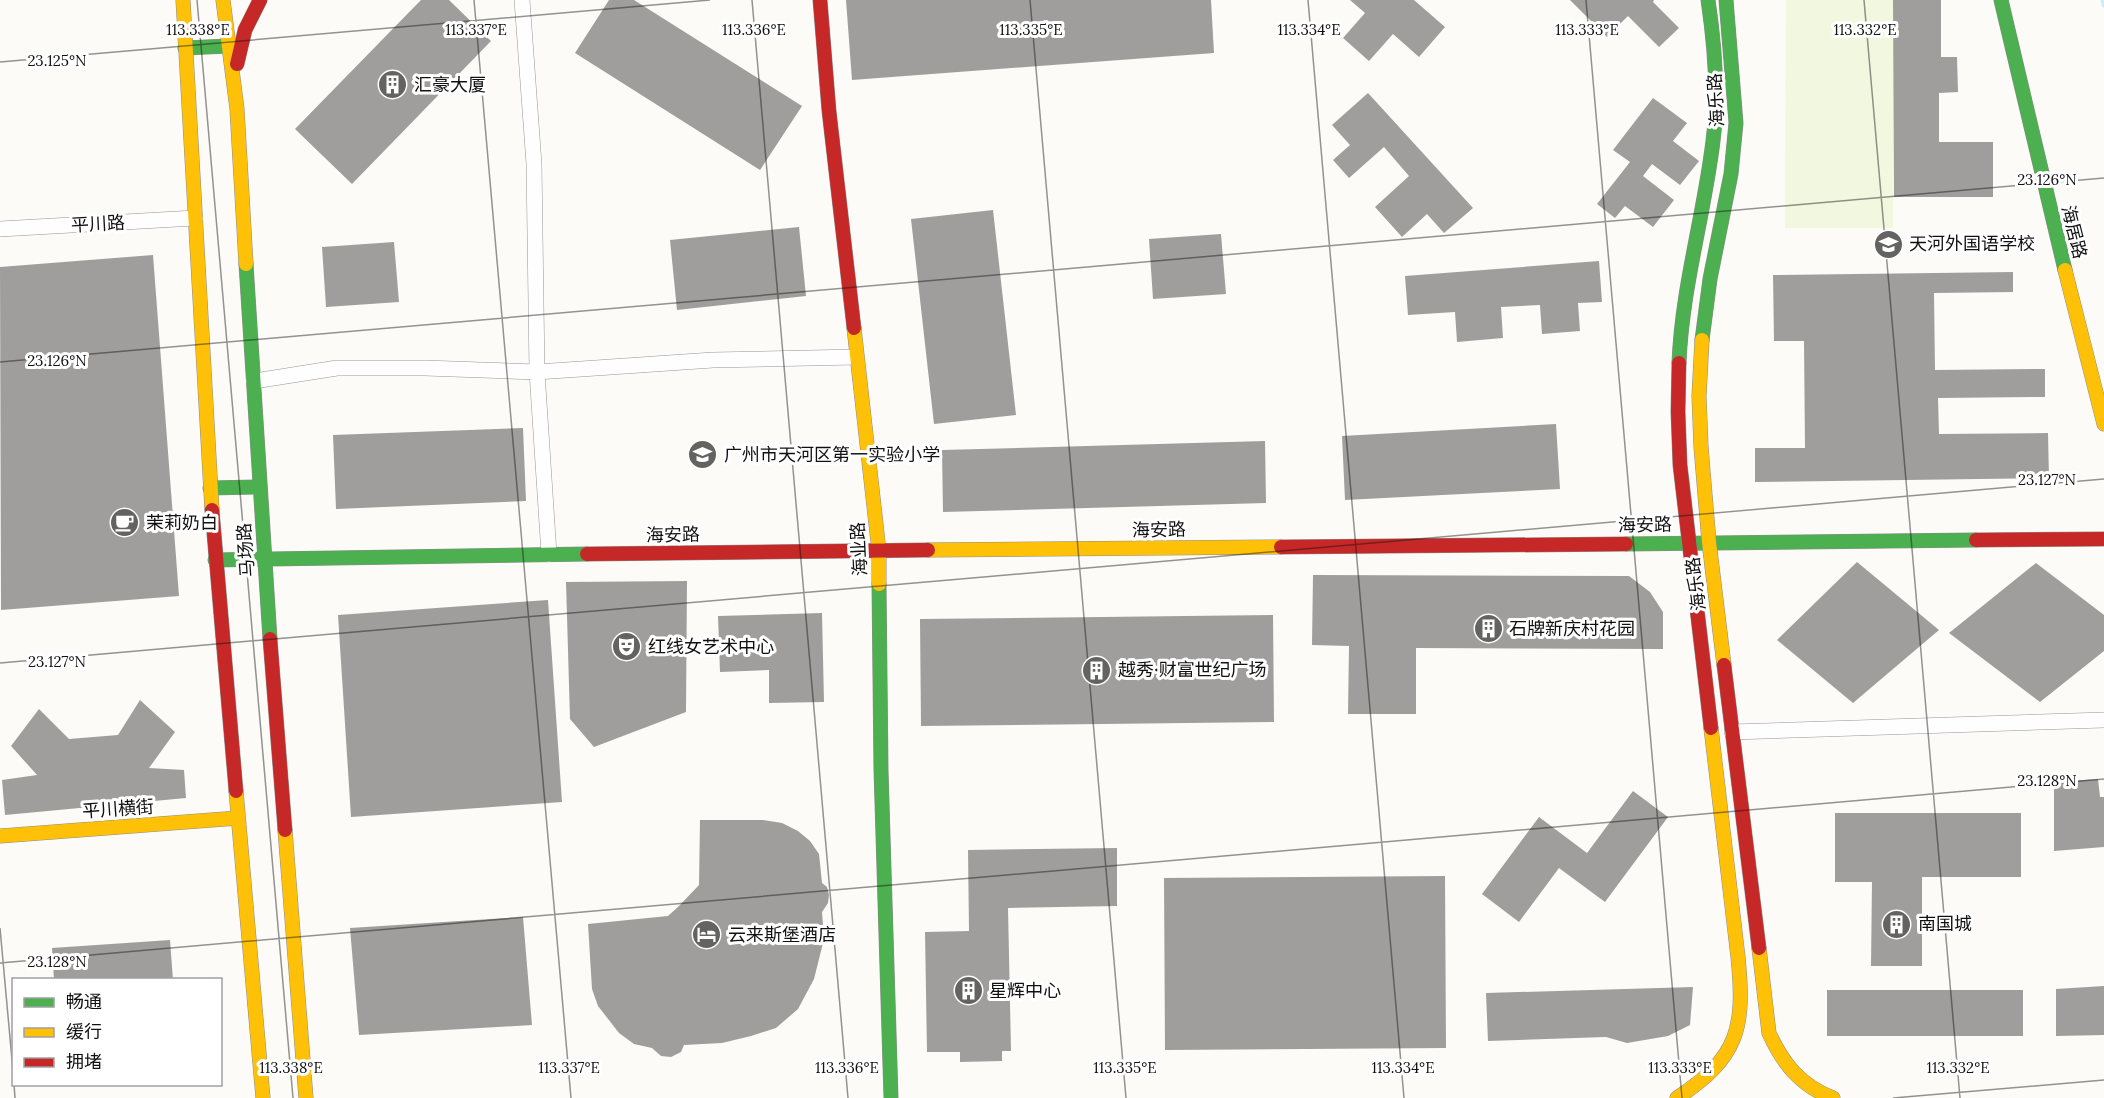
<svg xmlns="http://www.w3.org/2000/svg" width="2104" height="1098" viewBox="0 0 2104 1098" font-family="Lora,'Noto Sans SC',serif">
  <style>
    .pitch { fill: #f2f7e0 }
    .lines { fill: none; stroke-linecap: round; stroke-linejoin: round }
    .stream { stroke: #cceef8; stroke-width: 5 }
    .building { fill: #a09e9c }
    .street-casing { stroke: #979695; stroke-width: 16 }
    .fast-casing { stroke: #8d8d8b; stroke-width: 15 }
    .slow-casing { stroke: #8d8d8b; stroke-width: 15 }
    .jam-casing { stroke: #8d8d8b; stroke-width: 15 }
    .street { stroke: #fffefe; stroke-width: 15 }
    .fast { stroke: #4caf50; stroke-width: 14 }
    .slow { stroke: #ffc107; stroke-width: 14 }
    .jam { stroke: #c62828; stroke-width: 14 }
    .ticks { fill: none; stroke: #111; stroke-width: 1.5; stroke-opacity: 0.45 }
    .labels { text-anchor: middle; stroke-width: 6; stroke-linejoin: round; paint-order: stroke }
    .poi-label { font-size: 18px; fill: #111; stroke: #fff; text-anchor: start }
    .street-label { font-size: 18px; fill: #111; stroke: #fff }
    .ticks-label { font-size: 15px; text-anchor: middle; fill: #111; stroke: #fff; stroke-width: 6; stroke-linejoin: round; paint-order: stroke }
  </style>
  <rect width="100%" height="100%" fill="#fcfbf7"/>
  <path class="pitch" d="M 1786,0 L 1894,0 L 1893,228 L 1785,228 Z"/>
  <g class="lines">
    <path class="stream" d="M 2103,0 L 2104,5"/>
  </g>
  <path class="building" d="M 421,0 L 449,0 L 491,41 L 352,184 L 295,129 Z
    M 609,0 L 634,0 L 802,106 L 760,170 L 575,53 Z
    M 846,0 L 1211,0 L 1214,53 L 852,80 Z
    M 1350,0 L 1414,0 L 1445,27 L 1419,57 L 1393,34 L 1369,61 L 1343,38 L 1365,13 Z
    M 1570,0 L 1654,0 L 1653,2 L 1679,28 L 1659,47 L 1628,16 L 1607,37 Z
    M 1893,0 L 1941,0 L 1941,57 L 1957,57 L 1958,92 L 1939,93 L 1939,142 L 1993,142 L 1993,197 L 1894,197 Z
    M 1368,93 L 1473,208 L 1444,233 L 1427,214 L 1402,237 L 1375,207 L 1409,176 L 1384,147 L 1349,178 L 1333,160 L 1350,145 L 1332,125 Z
    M 1653,98 L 1687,123 L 1673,141 L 1699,161 L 1680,185 L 1652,164 L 1643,176 L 1674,200 L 1653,227 L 1625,206 L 1615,218 L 1597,204 L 1630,162 L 1613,150 Z
    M 993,210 L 1016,415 L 934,424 L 911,219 Z
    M 799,227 L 806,296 L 677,310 L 670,240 Z
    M 1221,234 L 1226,294 L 1153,299 L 1149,239 Z
    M 394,242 L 399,302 L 326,307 L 322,247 Z
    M 153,255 L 179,596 L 1,610 L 0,267 Z
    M 1599,261 L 1602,302 L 1578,303 L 1580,331 L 1542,334 L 1540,305 L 1501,307 L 1503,338 L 1457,342 L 1455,312 L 1408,315 L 1405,276 Z
    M 2013,272 L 2013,292 L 1934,293 L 1935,370 L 2045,369 L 2045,397 L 1938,398 L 1939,434 L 2048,433 L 2049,478 L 1755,482 L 1755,448 L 1805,448 L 1804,341 L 1774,341 L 1773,275 Z
    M 1556,424 L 1560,489 L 1345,500 L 1342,436 Z
    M 523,428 L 526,501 L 336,509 L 333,435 Z
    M 1265,441 L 1266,503 L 943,512 L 942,450 Z
    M 1857,562 L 1939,630 L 1853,703 L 1777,640 Z
    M 2036,563 L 2104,615 L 2104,651 L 2040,702 L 1949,633 Z
    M 1313,575 L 1629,576 L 1650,592 L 1663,612 L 1663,649 L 1416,648 L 1416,714 L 1348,714 L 1349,646 L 1312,645 Z
    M 687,581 L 686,712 L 594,747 L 570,719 L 566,582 Z
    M 548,600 L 562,802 L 351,817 L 338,615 Z
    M 822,613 L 824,702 L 769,703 L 769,670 L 720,672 L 718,616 Z
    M 1273,615 L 1274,722 L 921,726 L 920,619 Z
    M 140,700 L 175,732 L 149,768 L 184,770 L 186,798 L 5,815 L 2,780 L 37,775 L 11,746 L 39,709 L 69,739 L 118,735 Z
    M 2098,779 L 2100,797 L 2104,797 L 2104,847 L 2054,851 L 2054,782 Z
    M 1633,791 L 1668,817 L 1605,902 L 1559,868 L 1519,922 L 1482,894 L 1539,817 L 1587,853 Z
    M 1835,813 L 2021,813 L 2021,877 L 1922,877 L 1922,966 L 1871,966 L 1872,882 L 1835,882 Z
    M 700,820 L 763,820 L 782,823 L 798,831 L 810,841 L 819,854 L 822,883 L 827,887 L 829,895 L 828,903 L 822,912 L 824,939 L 814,979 L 798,1009 L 776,1028 L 751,1036 L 722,1043 L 684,1045 L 681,1052 L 671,1057 L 661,1056 L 652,1048 L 634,1044 L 619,1033 L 598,1006 L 592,989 L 588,924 L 668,916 L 679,906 L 699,885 Z
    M 1117,848 L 1117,906 L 1008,908 L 1011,1051 L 1002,1051 L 1002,1061 L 960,1062 L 960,1052 L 927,1052 L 925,932 L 969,931 L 968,850 Z
    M 1445,876 L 1446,1048 L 1165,1050 L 1164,878 Z
    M 523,917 L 532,1025 L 359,1035 L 350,928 Z
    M 170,940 L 173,980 L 54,980 L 52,948 Z
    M 2104,986 L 2104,1035 L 2056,1036 L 2056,989 Z
    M 1693,987 L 1690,1025 L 1668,1036 L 1627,1043 L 1606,1037 L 1488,1041 L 1486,993 Z
    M 1827,990 L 2023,990 L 2023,1036 L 1827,1036 Z"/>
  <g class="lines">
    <defs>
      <path id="street" d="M 522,0 L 534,164 L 537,372 L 549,554
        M 0,229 L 195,218
        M 254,381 L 337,368 L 425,368 L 537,372 L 713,360 L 856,357
        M 1732,732 L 2104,720"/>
      <path id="fast" d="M 2001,0 L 2065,270
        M 185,48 L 228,46
        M 246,264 L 270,639
        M 1702,340 L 1710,279 L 1731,174 L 1736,123 L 1726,0
        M 1679,363 C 1682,287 1704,216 1713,141 C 1719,94 1715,47 1708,0
        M 210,488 L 260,487
        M 1626,544 L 1976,540
        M 215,560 L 587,554
        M 879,584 L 881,770 L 891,1098"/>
      <path id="slow" d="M 183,0 L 212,510
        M 223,0 L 237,109 L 246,264
        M 2065,270 L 2104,424
        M 854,328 L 879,551 L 879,584
        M 1702,340 L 1699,396 L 1701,447 L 1709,542 L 1724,665
        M 928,550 L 1281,547
        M 236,791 L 263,1098
        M 285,830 L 306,1098
        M 0,836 L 238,818
        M 1759,948 L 1769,1033 C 1783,1064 1801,1086 1833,1098
        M 1677,1098 C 1739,1057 1745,1028 1738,957 L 1711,728"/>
      <path id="jam" d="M 820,0 L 829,111 L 854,328
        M 237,64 L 245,30 L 260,0
        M 1679,363 L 1678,412 L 1680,465 L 1711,728
        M 212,510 L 236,791
        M 1976,540 L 2104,539
        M 1281,547 L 1626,544
        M 587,554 L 928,550
        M 270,639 L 285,830
        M 1724,665 L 1759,948"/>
    </defs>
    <use href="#street" class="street-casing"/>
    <use href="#fast" class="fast-casing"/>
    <use href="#slow" class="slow-casing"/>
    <use href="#jam" class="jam-casing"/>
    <use href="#street" class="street"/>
    <use href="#fast" class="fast"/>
    <use href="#slow" class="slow"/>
    <use href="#jam" class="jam"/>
  </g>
  <path class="ticks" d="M 197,0 L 293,1098M 474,0 L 571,1098M 752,0 L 848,1098M 1030,0 L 1126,1098M 1308,0 L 1404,1098M 1586,0 L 1682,1098M 1864,0 L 1960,1098M 0,62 L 710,0M 0,362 L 2104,178M 0,663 L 2104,479M 0,928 L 14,1082M 0,963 L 2104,779M 14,1084 L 15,1098M 1893,1098 L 2104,1080"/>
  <defs>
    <symbol id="building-disc" viewBox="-11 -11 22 22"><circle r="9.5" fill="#636362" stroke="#fff"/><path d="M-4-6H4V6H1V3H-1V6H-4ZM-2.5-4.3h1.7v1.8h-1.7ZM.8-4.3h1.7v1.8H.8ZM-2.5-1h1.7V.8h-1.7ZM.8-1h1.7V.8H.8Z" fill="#fff"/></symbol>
    <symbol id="school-disc" viewBox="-11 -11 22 22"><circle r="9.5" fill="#636362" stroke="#fff"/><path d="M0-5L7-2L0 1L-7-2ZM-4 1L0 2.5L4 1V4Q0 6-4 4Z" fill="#fff"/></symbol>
    <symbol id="cafe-disc" viewBox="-11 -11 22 22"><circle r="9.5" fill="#636362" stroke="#fff"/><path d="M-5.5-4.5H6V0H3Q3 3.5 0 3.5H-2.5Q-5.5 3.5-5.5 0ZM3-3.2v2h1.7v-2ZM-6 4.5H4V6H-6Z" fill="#fff"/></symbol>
    <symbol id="theatre-disc" viewBox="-11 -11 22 22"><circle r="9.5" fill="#636362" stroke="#fff"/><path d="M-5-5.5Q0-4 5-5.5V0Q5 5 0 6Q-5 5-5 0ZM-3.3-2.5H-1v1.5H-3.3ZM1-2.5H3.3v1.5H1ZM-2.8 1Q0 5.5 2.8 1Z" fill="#fff"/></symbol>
    <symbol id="hotel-disc" viewBox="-11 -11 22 22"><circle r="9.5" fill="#636362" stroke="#fff"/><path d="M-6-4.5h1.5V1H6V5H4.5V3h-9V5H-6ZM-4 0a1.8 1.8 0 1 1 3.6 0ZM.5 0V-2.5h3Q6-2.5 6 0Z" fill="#fff"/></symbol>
  </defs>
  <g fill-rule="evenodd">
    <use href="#building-disc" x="376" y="68" width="33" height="33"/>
    <use href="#school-disc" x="1872" y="228" width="33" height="33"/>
    <use href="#school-disc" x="686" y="438" width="33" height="33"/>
    <use href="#cafe-disc" x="108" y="506" width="33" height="33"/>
    <use href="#building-disc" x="1472" y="612" width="33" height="33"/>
    <use href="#theatre-disc" x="610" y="630" width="33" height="33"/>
    <use href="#building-disc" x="1080" y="654" width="33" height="33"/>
    <use href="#building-disc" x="1880" y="908" width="33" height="33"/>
    <use href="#hotel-disc" x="690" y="918" width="33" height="33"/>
    <use href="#building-disc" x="952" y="974" width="33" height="33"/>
  </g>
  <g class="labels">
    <g class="poi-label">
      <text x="414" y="91">汇豪大厦</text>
      <text x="1909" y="250">天河外国语学校</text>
      <text x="724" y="461">广州市天河区第一实验小学</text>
      <text x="146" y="529">茉莉奶白</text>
      <text x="1509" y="635">石牌新庆村花园</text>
      <text x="648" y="653">红线女艺术中心</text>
      <text x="1118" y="676">越秀·财富世纪广场</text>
      <text x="1918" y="930">南国城</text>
      <text x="728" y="941">云来斯堡酒店</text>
      <text x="989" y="997">星辉中心</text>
    </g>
    <g class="street-label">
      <text transform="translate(1716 100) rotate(-93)" y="6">海乐路</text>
      <text transform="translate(98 224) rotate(-3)" y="6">平川路</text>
      <text transform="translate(2074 232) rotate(76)" y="6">海居路</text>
      <text transform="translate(1645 525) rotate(-1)" y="6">海安路</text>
      <text transform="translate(1159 530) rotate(-1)" y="6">海安路</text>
      <text transform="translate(673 535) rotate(-1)" y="6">海安路</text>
      <text transform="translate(859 549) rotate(-93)" y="6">海业路</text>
      <text transform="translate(246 550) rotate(-94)" y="6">马场路</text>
      <text transform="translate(1696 584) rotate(-97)" y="6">海乐路</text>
      <text transform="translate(118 809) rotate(-4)" y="6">平川横街</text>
    </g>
  </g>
  <g class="ticks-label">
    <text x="198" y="35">113.338°E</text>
    <text x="476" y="35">113.337°E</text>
    <text x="1309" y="35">113.334°E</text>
    <text x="754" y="35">113.336°E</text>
    <text x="1031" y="35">113.335°E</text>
    <text x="1587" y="35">113.333°E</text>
    <text x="1865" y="35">113.332°E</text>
    <text x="57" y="66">23.125°N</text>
    <text x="2047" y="185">23.126°N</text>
    <text x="57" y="366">23.126°N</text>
    <text x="2047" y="485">23.127°N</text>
    <text x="57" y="667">23.127°N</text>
    <text x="2047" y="786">23.128°N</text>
    <text x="57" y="967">23.128°N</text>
    <text x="291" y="1073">113.338°E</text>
    <text x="569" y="1073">113.337°E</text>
    <text x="847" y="1073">113.336°E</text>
    <text x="1125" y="1073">113.335°E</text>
    <text x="1403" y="1073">113.334°E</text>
    <text x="1680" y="1073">113.333°E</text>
    <text x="1958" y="1073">113.332°E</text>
  </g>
  <rect x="12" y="978" width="210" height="108" fill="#ffffff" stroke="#a0a0a0" stroke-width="1.5"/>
  <rect x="24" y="998" width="30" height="9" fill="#4caf50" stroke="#a0a0a0" stroke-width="1.5"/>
  <text x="66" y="1008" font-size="18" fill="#111111">畅通</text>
  <rect x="24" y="1028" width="30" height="9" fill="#ffc107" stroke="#a0a0a0" stroke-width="1.5"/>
  <text x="66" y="1038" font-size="18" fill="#111111">缓行</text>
  <rect x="24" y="1058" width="30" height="9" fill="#c62828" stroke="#a0a0a0" stroke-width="1.5"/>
  <text x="66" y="1068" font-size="18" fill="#111111">拥堵</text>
</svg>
